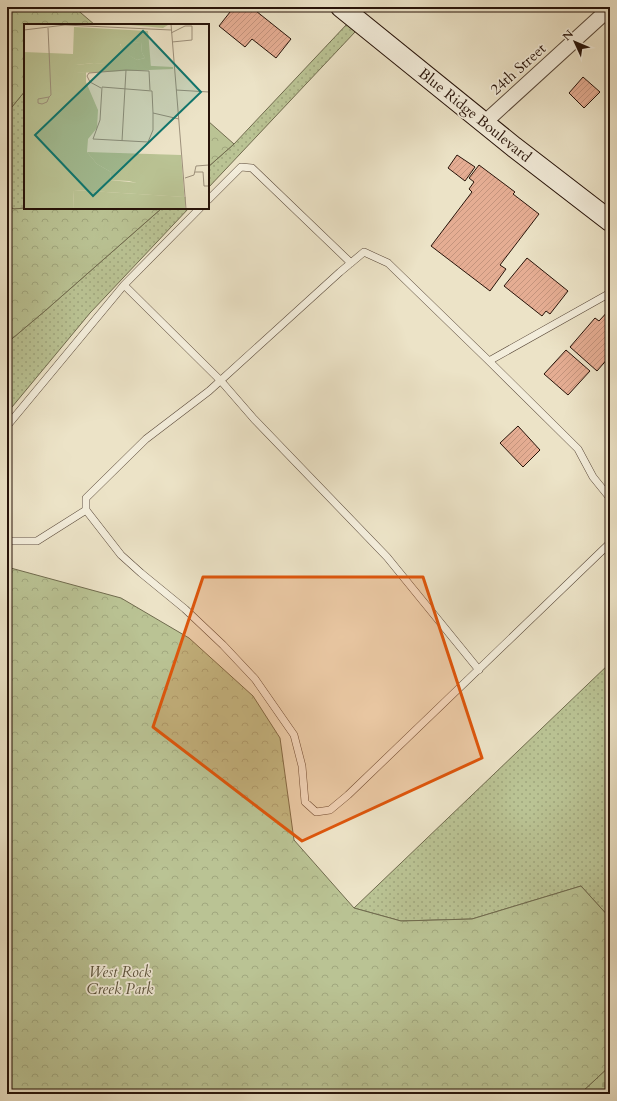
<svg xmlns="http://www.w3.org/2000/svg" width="617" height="1101" viewBox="0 0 617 1101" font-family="Cardo,serif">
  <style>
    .grass { fill: url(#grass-dots); stroke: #706b4e }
    .forest { fill: url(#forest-crowns); stroke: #706b4e }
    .cemetery { fill: url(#cemetery-stones); stroke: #706b4e }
    .building { fill: url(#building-hatch); stroke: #271309 }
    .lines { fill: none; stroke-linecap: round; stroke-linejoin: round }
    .service-casing { stroke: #584738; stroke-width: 8 }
    .minor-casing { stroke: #584738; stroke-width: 16 }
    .secondary-casing { stroke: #271309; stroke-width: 22 }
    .service { stroke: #f3eddb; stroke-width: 7 }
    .minor { stroke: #f3eddb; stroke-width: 14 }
    .secondary { stroke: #f3eddb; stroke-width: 20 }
    .marked { fill: #de560c; fill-opacity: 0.2; stroke: #de560c; stroke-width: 3; stroke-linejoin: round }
    .labels { text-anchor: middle; stroke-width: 3.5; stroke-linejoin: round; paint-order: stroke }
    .street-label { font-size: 15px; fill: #271309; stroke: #f3eddb }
    .park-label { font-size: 15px; font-style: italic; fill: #5a513a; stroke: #f3eddb }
    .inset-road { fill: none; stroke: #9d907b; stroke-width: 1 }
    .view { fill: #0f766e; fill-opacity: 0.15; stroke: #0f766e; stroke-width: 2 }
    .inset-edge { fill: none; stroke: #271309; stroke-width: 2 }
  </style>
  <defs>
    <pattern id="grass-dots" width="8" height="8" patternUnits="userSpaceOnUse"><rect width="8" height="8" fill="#bac394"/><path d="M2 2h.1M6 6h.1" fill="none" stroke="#a0a77e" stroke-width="1.8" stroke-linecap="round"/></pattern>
    <pattern id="forest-crowns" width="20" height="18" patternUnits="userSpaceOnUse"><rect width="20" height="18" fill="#bac394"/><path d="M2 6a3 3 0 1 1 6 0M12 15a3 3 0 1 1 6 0" fill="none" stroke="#a0a77e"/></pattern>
    <pattern id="cemetery-stones" width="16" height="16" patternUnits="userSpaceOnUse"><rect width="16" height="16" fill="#bac394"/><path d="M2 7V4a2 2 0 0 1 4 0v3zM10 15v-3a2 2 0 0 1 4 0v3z" fill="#a0a77e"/></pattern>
    <pattern id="building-hatch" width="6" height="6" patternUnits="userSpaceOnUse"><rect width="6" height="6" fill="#e5ad93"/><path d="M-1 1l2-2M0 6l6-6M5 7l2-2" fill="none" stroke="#c4947d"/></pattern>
  </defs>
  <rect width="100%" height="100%" fill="#ece3c7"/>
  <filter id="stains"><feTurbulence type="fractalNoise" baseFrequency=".005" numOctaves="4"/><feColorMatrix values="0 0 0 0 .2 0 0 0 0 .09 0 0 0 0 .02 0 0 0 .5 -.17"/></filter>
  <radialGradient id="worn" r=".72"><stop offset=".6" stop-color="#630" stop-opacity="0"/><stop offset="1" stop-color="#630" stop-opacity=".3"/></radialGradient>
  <path class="grass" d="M 347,24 L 355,32 L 208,188 L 208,167 L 234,144 Z
    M 25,91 L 25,208 L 14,209 L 7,206 L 7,113 Z
    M 162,208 L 189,208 L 90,313 L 7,413 L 7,343 L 46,310 Z
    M 610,663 L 610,918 L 581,886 L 472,919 L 401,921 L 354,908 Z"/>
  <path class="forest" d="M 7,7 L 74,7 L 95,25 L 25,25 L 25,91 L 7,113 Z
    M 208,121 L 234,144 L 208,167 Z
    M 7,206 L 14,209 L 25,208 L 162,208 L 46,310 L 7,343 Z
    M 7,567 L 121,598 L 189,638 L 253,696 L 280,738 L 294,840 L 354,908 L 401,921 L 472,919 L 581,886 L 610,918 L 610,1066 L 580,1094 L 7,1094 Z"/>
  <path class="cemetery" d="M 610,1066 L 610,1094 L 580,1094 Z"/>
  <path class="building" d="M 234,7 L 251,7 L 291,39 L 276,58 L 252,39 L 245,47 L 219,26 Z
    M 583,77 L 600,92 L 584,108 L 569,93 Z
    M 457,155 L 475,167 L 465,181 L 448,168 Z
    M 479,165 L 515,192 L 513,194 L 539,214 L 500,265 L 506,269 L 490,291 L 431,246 L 472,192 L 469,189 L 474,182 L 469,178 Z
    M 527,258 L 568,291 L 550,314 L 546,311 L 542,316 L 504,286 Z
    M 610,309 L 610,356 L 597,371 L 570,347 L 595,318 L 599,321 Z
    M 566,350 L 590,371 L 568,395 L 544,374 Z
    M 518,426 L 540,450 L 523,467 L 500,443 Z"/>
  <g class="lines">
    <defs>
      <path id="service" d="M 208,200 L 241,167 L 252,168 L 351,263
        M 200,208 L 124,285 L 221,381 L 254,419 L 387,557 L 479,670
        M 610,293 L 489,361 L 578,449 L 593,477 L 610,498
        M 489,361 L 388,263 L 364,252 L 340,272 L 209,391 L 146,439 L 86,498 L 86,510 L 121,555 L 141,573 L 185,609 L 223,645 L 255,679 L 294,735 L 302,766 L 305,802 L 316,812 L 330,810 L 348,795 L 610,543
        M 7,426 L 124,285
        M 7,541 L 37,541 L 86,510"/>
      <path id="minor" d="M 484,123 L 610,8"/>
      <path id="secondary" d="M 341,7 L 514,147 L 610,221"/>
    </defs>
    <use href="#service" class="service-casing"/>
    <use href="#minor" class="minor-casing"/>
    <use href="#secondary" class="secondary-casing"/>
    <use href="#service" class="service"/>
    <use href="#minor" class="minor"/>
    <use href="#secondary" class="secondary"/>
  </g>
  <path class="marked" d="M 203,577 L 423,577 L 482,758 L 302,841 L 153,727 Z"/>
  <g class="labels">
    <g class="street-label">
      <text transform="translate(518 69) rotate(-42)" y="5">24th Street</text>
      <text transform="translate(475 115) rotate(39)" y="5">Blue Ridge Boulevard</text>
    </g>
    <g class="park-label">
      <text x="120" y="977">West Rock<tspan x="120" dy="17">Creek Park</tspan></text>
    </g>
  </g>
  <g transform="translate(24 24)">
    <rect width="185" height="185" fill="#ece3c7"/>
    <path d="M 95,0 L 144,0 L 144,1 L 139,4 ZM 117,18 L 118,29 L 121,34 L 113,36 L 99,28 L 96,19 ZM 70,39 L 149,43 L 149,45 L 52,49 L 52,41 ZM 63,128 L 157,131 L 160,168 L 146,168 L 105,157 L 86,156 L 87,148 L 73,140 Z" fill="#bac394"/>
    <path d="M 50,3 L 124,7 L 127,44 L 70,39 L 52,41 L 52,49 L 62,48 L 62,58 L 74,86 L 73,104 L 64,115 L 63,128 L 73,140 L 87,148 L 86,156 L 144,162 L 147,167 L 160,168 L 160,173 L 50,166 L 49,185 L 0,185 L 0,28 L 49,30 ZM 117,18 L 118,29 L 121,34 L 113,36 L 100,28 L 96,20 Z" fill="#bac394" fill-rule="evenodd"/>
    <path d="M 50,166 L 162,173 L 161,185 L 49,185 Z" fill="#bac394"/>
    <path class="inset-road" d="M 147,0 L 162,185M 24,4 L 27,71 L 25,73 L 23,78 L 18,80 L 14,79 L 14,75 L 25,73M 0,6 L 41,1 L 147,6M 147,9 L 161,2 L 168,2 L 168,16 L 148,18M 77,64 L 66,58 L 63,52 L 65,49 L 102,46M 152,66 L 185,68M 129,89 L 128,67 L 78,63 L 76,96 L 69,115 L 124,118 L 129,106 L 129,89 L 155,95M 98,117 L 102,46 L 125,47 L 126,66M 171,148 L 179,148 L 180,162 L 185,162M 161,154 L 170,151 L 172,142 L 185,141"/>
    <path class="view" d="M 119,7 L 177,68 L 69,172 L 11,111 Z"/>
    <rect width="185" height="185" class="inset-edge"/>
  </g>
  <rect width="617" height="1101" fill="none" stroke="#ece3c7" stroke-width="24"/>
  <rect x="8" y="8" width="601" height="1085" fill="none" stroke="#271309" stroke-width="2"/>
  <rect x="12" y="12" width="593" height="1077" fill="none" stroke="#271309"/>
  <g transform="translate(575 42) rotate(314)" stroke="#f3eddb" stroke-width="3" paint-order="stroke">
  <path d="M0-3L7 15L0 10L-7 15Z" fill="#271309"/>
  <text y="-6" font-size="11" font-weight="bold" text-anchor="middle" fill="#271309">N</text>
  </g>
  <rect width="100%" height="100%" filter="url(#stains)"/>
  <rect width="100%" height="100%" fill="url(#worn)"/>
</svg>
